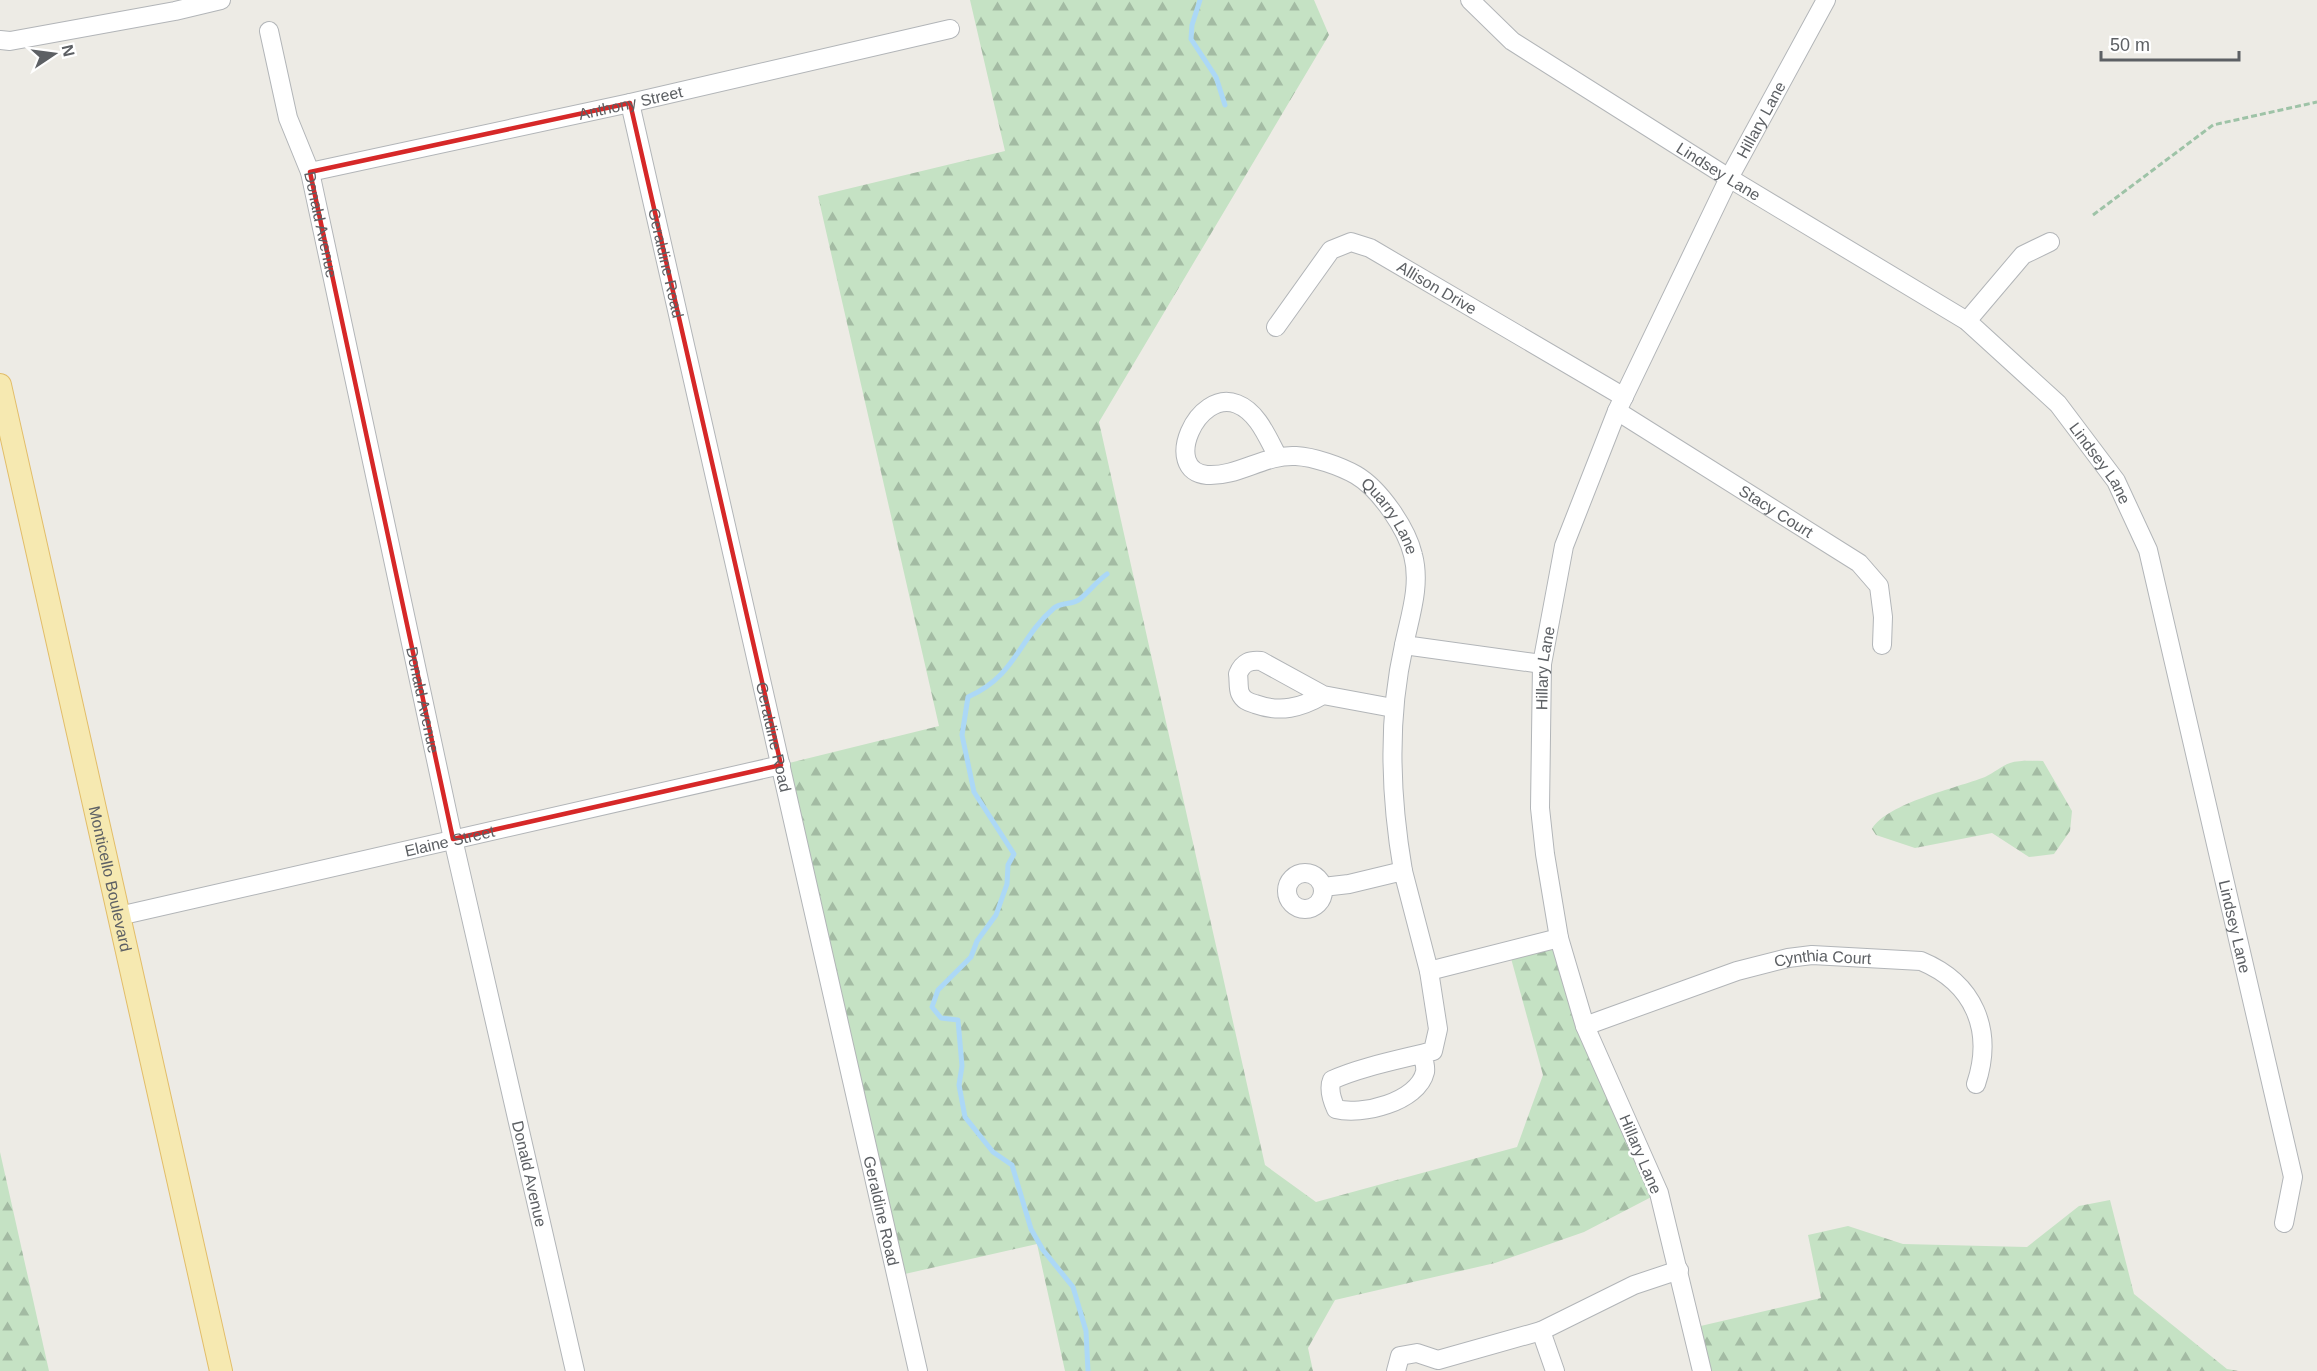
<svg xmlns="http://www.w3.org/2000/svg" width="2317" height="1371" viewBox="0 0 2317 1371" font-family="Helvetica,sans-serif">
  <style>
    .forest { fill: url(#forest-firs) }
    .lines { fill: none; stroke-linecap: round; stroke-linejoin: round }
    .stream { stroke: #acd8f6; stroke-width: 5 }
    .minor-casing { stroke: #b2b5b8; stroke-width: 20 }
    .major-casing { stroke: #e2bd69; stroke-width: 24 }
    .path { stroke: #9ec3a7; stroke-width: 3; stroke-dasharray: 6 3; stroke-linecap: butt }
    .minor { stroke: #fff; stroke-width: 18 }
    .major { stroke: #f6e9b1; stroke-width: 22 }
    .marked { fill: none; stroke: #d62828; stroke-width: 4.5; stroke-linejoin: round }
    .labels { text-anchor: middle; stroke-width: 5; stroke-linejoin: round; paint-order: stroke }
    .street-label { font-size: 16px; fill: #5d6064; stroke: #fff }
  </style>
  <defs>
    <pattern id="forest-firs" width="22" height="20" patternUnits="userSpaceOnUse" patternTransform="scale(1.5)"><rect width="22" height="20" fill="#c5e2c4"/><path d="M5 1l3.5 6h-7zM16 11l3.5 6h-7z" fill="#a3bba3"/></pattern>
  </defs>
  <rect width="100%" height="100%" fill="#edebe5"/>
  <path class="forest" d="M 970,0 L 1314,0 L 1329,35 L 1099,422 L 1265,1165 L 1316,1202 L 1517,1147 L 1543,1075 L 1509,951 L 1559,938 L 1659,1193 L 1584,1232 L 1495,1263 L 1335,1300 L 1308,1348 L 1313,1371 L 1065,1371 L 1037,1244 L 896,1276 L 781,765 L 939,726 L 818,196 L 1005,151 Z
    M 2043,761 L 2072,811 L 2070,831 L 2054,854 L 2029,857 L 1992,833 L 1915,848 L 1876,835 L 1872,829 C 1887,803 1957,788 1985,777 C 1994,773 2001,766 2010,763 C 2019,760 2033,761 2043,761 Z
    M 0,1152 L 49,1371 L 0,1371 Z
    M 2110,1200 L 2134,1294 L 2227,1369 L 2239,1371 L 1702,1371 L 1692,1328 L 1821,1298 L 1808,1235 L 1848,1226 L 1903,1244 L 2027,1247 L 2079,1206 Z"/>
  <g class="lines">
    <path class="stream" d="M 1200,0 L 1192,25 L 1191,39 L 1216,77 L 1225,105
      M 1088,1371 L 1086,1331 L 1073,1287 L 1043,1250 L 1031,1229 L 1012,1165 L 993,1152 L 965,1117 L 959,1085 L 962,1066 L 958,1020 L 941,1018 L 932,1007 L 938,990 L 971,957 L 977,941 L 996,915 L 1007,884 L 1008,865 L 1014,854 L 974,792 L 962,735 L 968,697 C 1017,675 1018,639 1054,608 C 1061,602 1073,605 1080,599 C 1090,591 1097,581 1107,574"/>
    <defs>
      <g id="minor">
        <path id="s1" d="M 1470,0 L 1512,41 L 1729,178 L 1967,321 L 2058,404 L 2116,481 L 2148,550 L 2293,1177 L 2284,1223"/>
        <path id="s2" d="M 269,31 L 288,118 L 310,172 L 453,839 L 575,1371"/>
        <path d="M 0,40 L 10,41 L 175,11 L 221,0"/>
        <path id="s3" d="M 630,103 L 918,1371"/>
        <path id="s4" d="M 310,172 L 630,103 L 950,29"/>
        <path d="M 1967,321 L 2023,255 L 2050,242"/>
        <path id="s5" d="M 1276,327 L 1331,250 L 1351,242 L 1370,248 L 1624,397"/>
        <path id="s6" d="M 1617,411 L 1859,563 L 1879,586 L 1883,617 L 1882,645"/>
        <path id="s7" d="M 1278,457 C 1268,439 1258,412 1237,404 C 1197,388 1161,471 1207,475 C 1238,477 1265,454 1296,456 C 1314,457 1340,466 1356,475 C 1380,489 1407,529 1413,555 C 1421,585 1410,616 1404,645 L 1542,664"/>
        <path d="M 1323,695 C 1301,708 1280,713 1255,704 C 1248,702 1243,700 1240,693 C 1238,688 1239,680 1238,674 C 1243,662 1250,660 1261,661 L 1323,695 L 1393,708"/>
        <path d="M 1403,871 C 1390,795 1387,720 1404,645"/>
        <circle cx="1305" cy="891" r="18"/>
        <path d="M 1323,887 L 1349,884 L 1403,871 L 1429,971 L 1559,938"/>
        <path id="s8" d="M 119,916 L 781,765"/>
        <path id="s9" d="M 1585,1026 L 1737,971 L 1788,958 L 1812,955 L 1921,961 C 1974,983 1994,1030 1976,1084"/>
        <path d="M 1422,1054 C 1424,1060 1426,1066 1425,1072 C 1418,1102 1361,1116 1336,1109 C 1332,1100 1328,1089 1332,1080 C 1360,1067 1402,1059 1433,1051 L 1438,1029 L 1429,971"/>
        <path d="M 1541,1331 L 1555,1371"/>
        <path d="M 1396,1371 L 1400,1356 L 1417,1353 L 1438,1360 L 1541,1331 L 1634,1285 L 1679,1270"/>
        <path id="s10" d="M 1702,1371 L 1659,1193 L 1585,1026 L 1559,938 L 1545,854 L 1540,808 L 1542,664 L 1564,546 L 1617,411 L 1729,178 L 1826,0"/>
      </g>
      <g id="major">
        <path id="s11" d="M 0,385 L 221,1371"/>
      </g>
    </defs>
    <use href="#minor" class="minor-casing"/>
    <use href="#major" class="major-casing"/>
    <path class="path" d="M 2093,215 L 2213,125 L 2317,102"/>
    <use href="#minor" class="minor"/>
    <use href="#major" class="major"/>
  </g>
  <path class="marked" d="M 630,103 L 781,765 L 453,839 L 310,172 Z"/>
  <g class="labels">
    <g class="street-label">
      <text dy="6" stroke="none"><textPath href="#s4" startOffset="328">Anthony Street</textPath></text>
      <text dy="6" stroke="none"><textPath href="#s10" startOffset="1323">Hillary Lane</textPath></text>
      <text dy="6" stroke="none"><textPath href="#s1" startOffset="303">Lindsey Lane</textPath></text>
      <text dy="6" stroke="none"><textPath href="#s2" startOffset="201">Donald Avenue</textPath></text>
      <text dy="6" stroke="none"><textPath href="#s3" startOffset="164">Geraldine Road</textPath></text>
      <text dy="6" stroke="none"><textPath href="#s5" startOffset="214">Allison Drive</textPath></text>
      <text dy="6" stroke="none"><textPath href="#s1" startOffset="789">Lindsey Lane</textPath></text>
      <text dy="6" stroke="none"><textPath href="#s6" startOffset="188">Stacy Court</textPath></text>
      <text dy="6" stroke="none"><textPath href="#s7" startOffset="394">Quarry Lane</textPath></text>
      <text dy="6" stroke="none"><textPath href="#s10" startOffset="729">Hillary Lane</textPath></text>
      <text dy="6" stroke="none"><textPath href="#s2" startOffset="687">Donald Avenue</textPath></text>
      <text dy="6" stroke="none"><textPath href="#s3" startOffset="650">Geraldine Road</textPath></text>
      <text dy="6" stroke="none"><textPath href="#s8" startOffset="339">Elaine Street</textPath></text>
      <text dy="6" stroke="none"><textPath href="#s11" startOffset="506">Monticello Boulevard</textPath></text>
      <text dy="6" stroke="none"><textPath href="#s1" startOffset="1275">Lindsey Lane</textPath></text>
      <text dy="6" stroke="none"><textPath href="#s9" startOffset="249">Cynthia Court</textPath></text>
      <text transform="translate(1641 1154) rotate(67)" y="6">Hillary Lane</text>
      <text dy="6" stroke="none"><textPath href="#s2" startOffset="1173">Donald Avenue</textPath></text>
      <text dy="6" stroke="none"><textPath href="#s3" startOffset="1136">Geraldine Road</textPath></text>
    </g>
  </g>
  <g transform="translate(54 54) rotate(77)" stroke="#ffffff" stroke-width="4.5" paint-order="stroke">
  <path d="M0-4.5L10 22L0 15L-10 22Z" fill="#5d6064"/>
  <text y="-9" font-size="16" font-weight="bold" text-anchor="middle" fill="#5d6064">N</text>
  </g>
  <path d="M2101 51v9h138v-9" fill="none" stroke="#5d6064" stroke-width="3"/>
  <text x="2110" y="51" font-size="18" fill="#5d6064" stroke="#ffffff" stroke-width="4.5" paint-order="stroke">50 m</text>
</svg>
